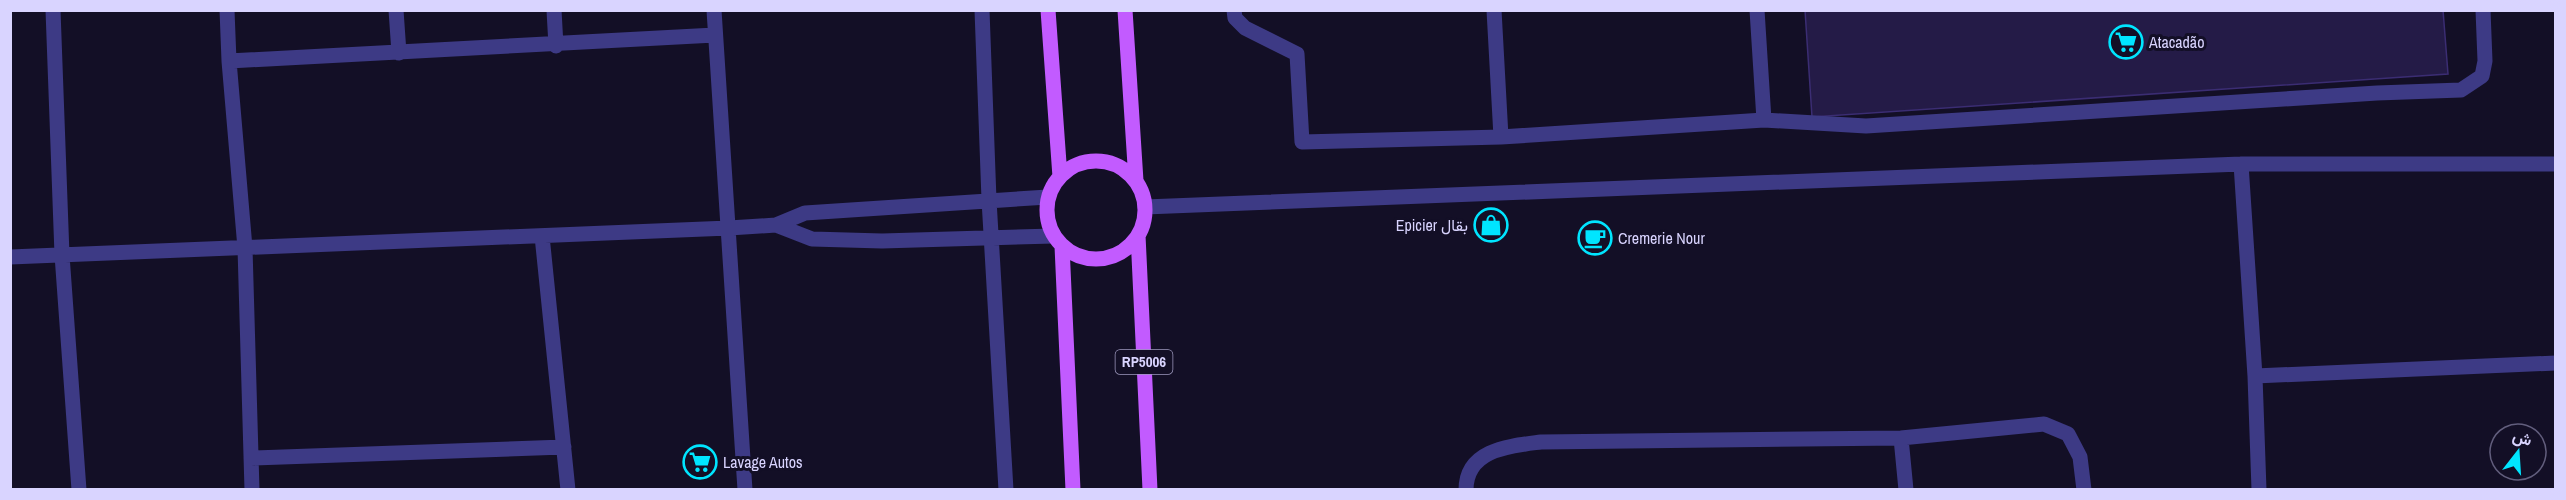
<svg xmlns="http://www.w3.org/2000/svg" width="2566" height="500" viewBox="0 0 2566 500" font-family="'Archivo Narrow',Vazirmatn,sans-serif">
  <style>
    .building { fill: #241b47; stroke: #3b2d73; stroke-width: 1.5 }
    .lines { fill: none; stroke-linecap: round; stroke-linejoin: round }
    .minor { stroke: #3d3a85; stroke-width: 15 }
    .major { stroke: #c25bff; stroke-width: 15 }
    .labels { text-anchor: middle; stroke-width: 6; stroke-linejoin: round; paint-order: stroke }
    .shield { fill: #130f26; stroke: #9e99be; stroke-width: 1.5 }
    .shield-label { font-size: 15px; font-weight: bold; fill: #d9d4ff }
    .poi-label { font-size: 16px; fill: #d9d4ff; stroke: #130f26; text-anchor: start }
  </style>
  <rect width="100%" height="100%" fill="#130f26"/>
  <path class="building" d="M 1805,10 L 2443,10 L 2448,74 L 1812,117 Z"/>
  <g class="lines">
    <path class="minor" d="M 53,10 L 62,255 L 79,490
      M 227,10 L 229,61 L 245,248 L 252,490
      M 396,10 L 399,53
      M 554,10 L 556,46
      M 714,10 L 745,490
      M 982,10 L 989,200 L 1006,490
      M 1234,10 L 1235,18 L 1245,28 L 1297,54 L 1302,142 L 1501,137 L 1764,120 L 1866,126 L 2377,93 L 2461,90 L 2482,76 L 2485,61 L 2483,10
      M 1494,10 L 1501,137
      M 1757,10 L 1764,120
      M 229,61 L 715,35
      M 2241,164 L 2255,376 L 2259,490
      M 1145,207 L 2241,164 L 2556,164
      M 776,225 L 812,239 L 882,241 L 1054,236
      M 542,236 L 568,490
      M 10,257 L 729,228 L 776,225 L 805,213 L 1048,197
      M 2255,376 L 2556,363
      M 1901,438 L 1906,490
      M 251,458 L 564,447
      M 1466,490 C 1466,449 1510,446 1541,442 L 1901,438 L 2044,424 L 2068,434 L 2080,457 L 2084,490"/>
    <path class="major" d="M 1048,10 L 1060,177
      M 1125,10 L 1136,181
      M1047 210a49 49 0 1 1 98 0a49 49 0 1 1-98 0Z
      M 1138,235 L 1150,490
      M 1062,246 L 1073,490"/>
  </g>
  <defs>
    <symbol id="supermarket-ring" viewBox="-11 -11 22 22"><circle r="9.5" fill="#130f26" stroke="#00e5ff" stroke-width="1.5"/><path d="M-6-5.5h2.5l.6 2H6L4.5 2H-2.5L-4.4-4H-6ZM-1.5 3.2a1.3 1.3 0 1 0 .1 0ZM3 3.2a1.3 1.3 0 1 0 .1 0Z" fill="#00e5ff"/></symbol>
    <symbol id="shop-ring" viewBox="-11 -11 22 22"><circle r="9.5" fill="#130f26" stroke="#00e5ff" stroke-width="1.5"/><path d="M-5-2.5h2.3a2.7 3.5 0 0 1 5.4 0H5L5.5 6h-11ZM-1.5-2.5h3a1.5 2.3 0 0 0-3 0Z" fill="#00e5ff"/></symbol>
    <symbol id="cafe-ring" viewBox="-11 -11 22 22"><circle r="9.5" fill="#130f26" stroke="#00e5ff" stroke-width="1.5"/><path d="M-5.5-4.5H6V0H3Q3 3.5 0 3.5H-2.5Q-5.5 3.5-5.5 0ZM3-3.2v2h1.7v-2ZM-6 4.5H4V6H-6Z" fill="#00e5ff"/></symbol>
  </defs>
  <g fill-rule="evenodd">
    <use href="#supermarket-ring" x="2107" y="23" width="38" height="38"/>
    <use href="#shop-ring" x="1472" y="206" width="38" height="38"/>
    <use href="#cafe-ring" x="1576" y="219" width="38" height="38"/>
    <use href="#supermarket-ring" x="681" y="443" width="38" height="38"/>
  </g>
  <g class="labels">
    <rect class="shield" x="1115.5" y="350" width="57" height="24" rx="4.5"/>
    <g class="shield-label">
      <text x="1144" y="367">RP5006</text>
    </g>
    <g class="poi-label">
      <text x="2149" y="48">Atacadão</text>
      <text x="1468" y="231" text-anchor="end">Epicier بقال</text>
      <text x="1618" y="244">Cremerie Nour</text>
      <text x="723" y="468">Lavage Autos</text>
    </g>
  </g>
  <rect width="2566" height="500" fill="none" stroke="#d9d4ff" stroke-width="24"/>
  <g transform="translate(2518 452) rotate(17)"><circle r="28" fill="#130f26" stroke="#625e7d" stroke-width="1.5"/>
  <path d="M0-4.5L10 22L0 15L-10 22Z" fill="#00e5ff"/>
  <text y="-9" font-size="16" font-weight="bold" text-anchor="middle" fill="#d9d4ff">ش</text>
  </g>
</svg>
